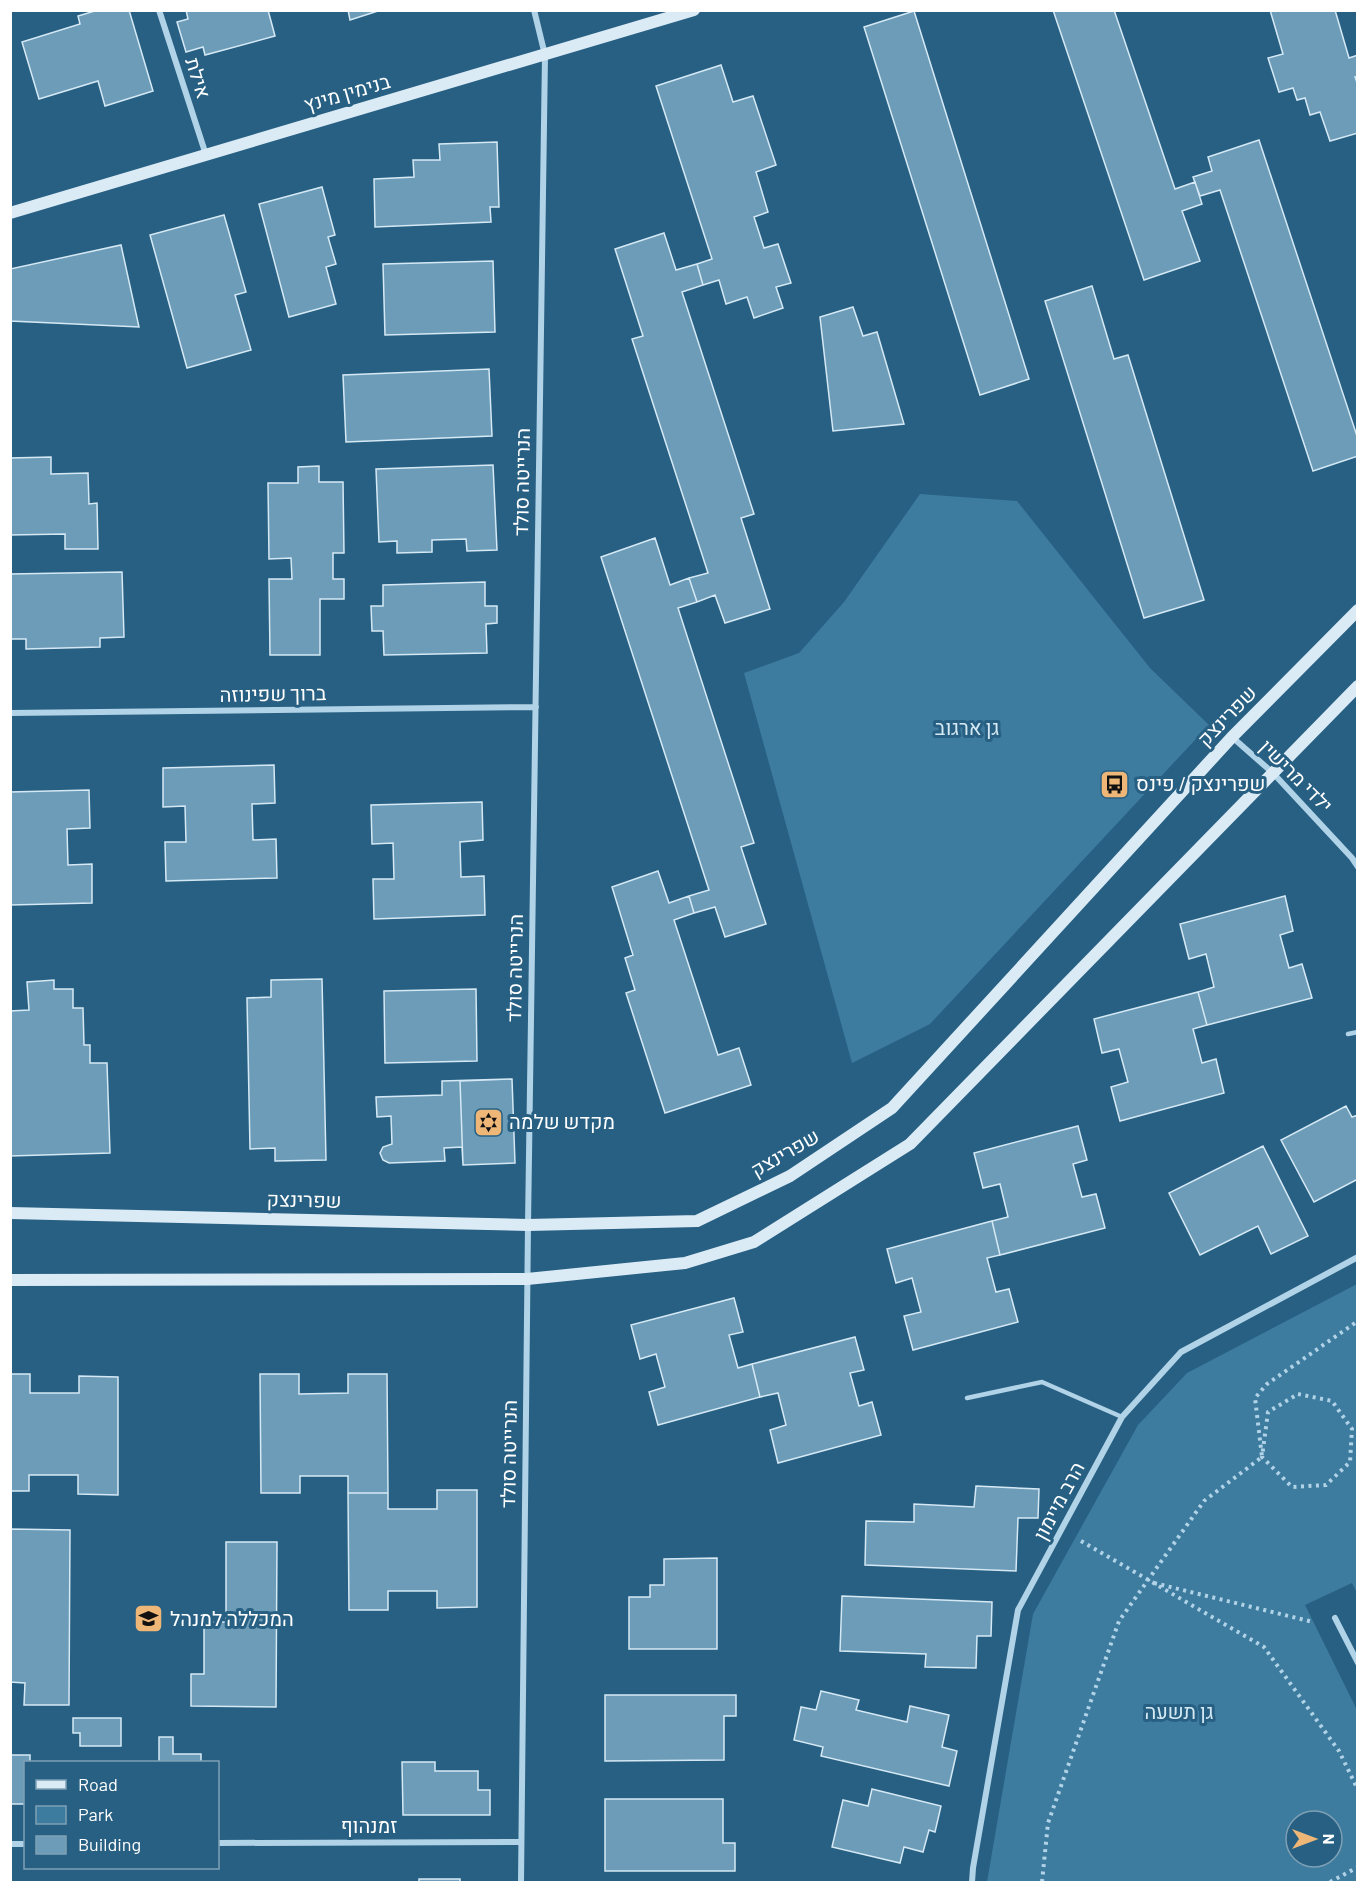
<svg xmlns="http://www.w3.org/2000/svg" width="1368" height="1893" viewBox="0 0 1368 1893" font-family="Barlow,Heebo,sans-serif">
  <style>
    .green { fill: #3d7b9f; fill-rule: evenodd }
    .building { fill: #6c9cb8; stroke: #d5e9f5; stroke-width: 1.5 }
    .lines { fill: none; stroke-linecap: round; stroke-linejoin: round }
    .path { stroke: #b1d3e7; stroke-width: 4; stroke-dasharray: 3 4.5; stroke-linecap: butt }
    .lane { stroke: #b1d3e7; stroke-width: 4.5 }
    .street { stroke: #b1d3e7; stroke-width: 6 }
    .secondary { stroke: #dbebf6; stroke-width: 12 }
    .labels { text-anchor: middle; stroke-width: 6; stroke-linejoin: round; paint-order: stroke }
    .street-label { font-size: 20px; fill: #fff; stroke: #286083 }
    .park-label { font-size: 20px; fill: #d5e9f5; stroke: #286083 }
    .poi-label { font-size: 20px; fill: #fff; stroke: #286083; text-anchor: start }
  </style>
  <rect width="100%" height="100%" fill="#286083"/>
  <path class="green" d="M 920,494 L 1017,501 L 1150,668 L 1209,725 L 930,1024 L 852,1063 L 744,673 L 799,653 L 844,602 Z
    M 1357,1284 L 1357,1593 L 1352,1583 L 1305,1605 L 1357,1710 L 1357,1882 L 987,1882 L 1033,1614 L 1138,1425 L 1187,1373 ZM 1296,1821 L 1332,1821 L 1332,1857 L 1296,1857 Z"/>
  <path class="building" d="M 98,10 L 129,10 L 153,91 L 105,106 L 98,81 L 39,99 L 22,42 L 80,24 L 78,16 Z
    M 186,10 L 268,10 L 275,36 L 205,55 L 203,47 L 186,52 L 177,22 L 188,19 Z
    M 348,10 L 381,10 L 350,20 Z
    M 1053,10 L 1114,10 L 1175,189 L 1195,182 L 1202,204 L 1182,211 L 1200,261 L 1144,280 Z
    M 1270,10 L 1335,10 L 1349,58 L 1358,55 L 1358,76 L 1355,77 L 1358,85 L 1358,133 L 1330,141 L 1320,112 L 1310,115 L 1305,98 L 1297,100 L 1293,88 L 1279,92 L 1268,58 L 1283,54 Z
    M 914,11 L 1029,379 L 980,395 L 864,27 Z
    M 721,65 L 733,102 L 753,96 L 776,165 L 756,172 L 768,212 L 754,217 L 764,248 L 778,244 L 791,283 L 776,287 L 783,308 L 754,318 L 747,297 L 726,304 L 719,280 L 703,285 L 697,264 L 712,259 L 656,86 Z
    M 1259,140 L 1358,439 L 1358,456 L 1313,471 L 1220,190 L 1200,196 L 1193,177 L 1212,171 L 1208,157 Z
    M 497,142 L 499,207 L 490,207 L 491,222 L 375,227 L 374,179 L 414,177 L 413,160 L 440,160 L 439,144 Z
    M 322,187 L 335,235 L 328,237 L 336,264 L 326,267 L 336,304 L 289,317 L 259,204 Z
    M 224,215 L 246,292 L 235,295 L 251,350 L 187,368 L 150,235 Z
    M 664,233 L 676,270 L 697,264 L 703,285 L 682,292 L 754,514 L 741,518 L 770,609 L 725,623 L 715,595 L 697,602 L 689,578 L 708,573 L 632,339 L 643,336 L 615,249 Z
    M 121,245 L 139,327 L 10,321 L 10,269 Z
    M 493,261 L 495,332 L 385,335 L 383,264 Z
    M 1092,286 L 1114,359 L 1128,355 L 1204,600 L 1144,618 L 1045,301 Z
    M 853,307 L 863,336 L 877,332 L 904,424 L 833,431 L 820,317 Z
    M 489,369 L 492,436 L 346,442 L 343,375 Z
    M 51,457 L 51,474 L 88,473 L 89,504 L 97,503 L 98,549 L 65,549 L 65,534 L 10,535 L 10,458 Z
    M 493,465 L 497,550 L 467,551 L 466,539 L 432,540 L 432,552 L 397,553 L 397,541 L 379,542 L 376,469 Z
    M 319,466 L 319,482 L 343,482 L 344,553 L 333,553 L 333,579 L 344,579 L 344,599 L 320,599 L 320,655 L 270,655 L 269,579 L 292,579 L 291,558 L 269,559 L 268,483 L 298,483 L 298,467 Z
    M 655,538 L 670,585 L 689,578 L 697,602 L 678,608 L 754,843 L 741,847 L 766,924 L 725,937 L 715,907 L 694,913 L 689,896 L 709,890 L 601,557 Z
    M 122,572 L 124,637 L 100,638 L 100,647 L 26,649 L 26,639 L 10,639 L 10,574 Z
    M 485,582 L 485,606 L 497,606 L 497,623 L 486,624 L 487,653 L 384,655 L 383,631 L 372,631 L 371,606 L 383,606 L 383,585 Z
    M 274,765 L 275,803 L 252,804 L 253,840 L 276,839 L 277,878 L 166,881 L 165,842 L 186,842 L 185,806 L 163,807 L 163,768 Z
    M 89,790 L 90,828 L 67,829 L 68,865 L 92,864 L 92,903 L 10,905 L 10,792 Z
    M 482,802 L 483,840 L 460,842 L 461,877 L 484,876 L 485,915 L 374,919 L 373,879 L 394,879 L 393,843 L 372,844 L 371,805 Z
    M 658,871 L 669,903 L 689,896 L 694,913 L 674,920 L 718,1055 L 739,1048 L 751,1085 L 665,1113 L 626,993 L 635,990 L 625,958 L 633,955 L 612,887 Z
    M 1285,896 L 1293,931 L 1280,935 L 1289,968 L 1302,964 L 1312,998 L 1207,1025 L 1198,992 L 1214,987 L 1206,954 L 1189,959 L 1180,924 Z
    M 322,979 L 326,1160 L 275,1161 L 275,1148 L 250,1149 L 247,998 L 271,997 L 271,980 Z
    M 54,980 L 54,989 L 73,989 L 73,1008 L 83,1008 L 84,1045 L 90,1045 L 90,1063 L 107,1063 L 110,1153 L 10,1156 L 10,1011 L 29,1010 L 27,982 Z
    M 476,989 L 477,1061 L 385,1063 L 384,991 Z
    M 1198,992 L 1207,1025 L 1193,1029 L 1202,1063 L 1216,1059 L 1224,1093 L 1120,1121 L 1111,1087 L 1128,1082 L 1119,1049 L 1102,1053 L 1094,1019 Z
    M 512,1079 L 515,1163 L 463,1165 L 462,1147 L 444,1148 L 445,1161 L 389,1163 L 383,1160 L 380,1153 L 383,1147 L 392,1144 L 391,1116 L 377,1117 L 376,1097 L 442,1095 L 442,1081 Z
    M 512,1079 L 515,1163 L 463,1165 L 460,1081 Z
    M 1346,1106 L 1352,1117 L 1358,1115 L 1358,1179 L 1314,1202 L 1281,1140 Z
    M 1078,1126 L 1087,1160 L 1073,1164 L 1082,1197 L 1096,1194 L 1105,1228 L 1000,1255 L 992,1221 L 1008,1217 L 1000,1184 L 983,1188 L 974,1153 Z
    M 1263,1146 L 1308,1236 L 1271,1254 L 1258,1226 L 1200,1255 L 1169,1193 Z
    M 992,1221 L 1000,1255 L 987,1258 L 996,1292 L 1009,1289 L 1018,1322 L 913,1350 L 904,1316 L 921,1312 L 912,1278 L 896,1283 L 887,1249 Z
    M 734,1298 L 743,1332 L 729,1335 L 738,1368 L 752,1364 L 760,1397 L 658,1425 L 649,1392 L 665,1387 L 656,1354 L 640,1359 L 631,1325 Z
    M 855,1337 L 864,1370 L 850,1373 L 859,1406 L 872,1402 L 881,1435 L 778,1463 L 770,1430 L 786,1425 L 778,1393 L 760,1397 L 752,1364 Z
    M 10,1374 L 30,1374 L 30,1393 L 79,1393 L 79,1376 L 118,1377 L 118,1495 L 78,1494 L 78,1475 L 29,1475 L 29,1491 L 10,1491 Z
    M 260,1374 L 299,1374 L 299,1394 L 348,1393 L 348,1374 L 387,1374 L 388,1493 L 348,1493 L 348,1476 L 300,1476 L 300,1493 L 261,1493 Z
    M 976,1486 L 1039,1489 L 1038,1518 L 1018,1518 L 1016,1571 L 865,1565 L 866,1521 L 914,1522 L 914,1504 L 974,1507 Z
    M 437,1490 L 477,1490 L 477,1607 L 437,1608 L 437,1591 L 388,1591 L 388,1610 L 349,1610 L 348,1493 L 388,1493 L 388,1509 L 437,1509 Z
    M 11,1529 L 70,1530 L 69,1705 L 24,1705 L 25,1683 L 10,1682 Z
    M 226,1542 L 277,1542 L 276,1707 L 191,1706 L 191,1674 L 204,1674 L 204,1622 L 226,1622 Z
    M 717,1558 L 717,1649 L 629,1649 L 629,1597 L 650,1597 L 650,1585 L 664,1585 L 664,1559 Z
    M 842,1596 L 992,1602 L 991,1636 L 977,1636 L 976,1668 L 925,1667 L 926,1654 L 840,1651 Z
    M 821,1691 L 859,1700 L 856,1710 L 907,1722 L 910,1706 L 949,1715 L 942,1747 L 957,1751 L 949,1786 L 821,1756 L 823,1747 L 794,1740 L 801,1707 L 816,1710 Z
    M 605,1695 L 736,1695 L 736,1716 L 724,1716 L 724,1760 L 605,1761 Z
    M 73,1718 L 121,1718 L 121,1746 L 80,1746 L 80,1733 L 73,1733 Z
    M 159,1737 L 173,1737 L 173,1754 L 201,1754 L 201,1762 L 104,1762 L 159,1762 Z
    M 10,1755 L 30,1755 L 30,1762 L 26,1762 L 26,1804 L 10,1804 Z
    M 402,1762 L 435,1762 L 435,1771 L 478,1771 L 478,1790 L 490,1790 L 490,1815 L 403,1815 Z
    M 872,1789 L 941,1806 L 935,1832 L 929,1830 L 923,1852 L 904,1847 L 900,1863 L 832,1847 L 843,1800 L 868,1806 Z
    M 605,1799 L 723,1799 L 723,1843 L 735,1843 L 735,1871 L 605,1871 Z
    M 419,1879 L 460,1879 L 460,1882 L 419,1882 Z"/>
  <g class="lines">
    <path class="path" d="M 1298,1394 L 1332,1401 L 1352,1429 L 1350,1462 L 1326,1485 L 1292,1487 L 1262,1457 L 1268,1412 Z
      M 1081,1541 L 1264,1647 L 1339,1751 L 1358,1790
      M 1154,1583 L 1313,1622
      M 1042,1882 L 1048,1823 L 1119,1621 L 1204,1501 L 1262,1457 L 1255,1398 L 1267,1384 L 1358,1321
      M 1330,1882 L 1358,1867"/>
    <path class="lane" d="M 1348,1034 L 1358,1032
      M 967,1398 L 1042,1382 L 1122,1417"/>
    <path class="street" d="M 159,10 L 206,155
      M 10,713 L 536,707
      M 1232,737 L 1273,773 L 1352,858 L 1358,867
      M 1335,1618 L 1358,1663
      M 218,1843 L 521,1842
      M 10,1844 L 26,1844
      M 521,1882 L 528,1225 L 545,55 L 534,10
      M 972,1882 L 973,1868 L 1018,1610 L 1122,1417 L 1181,1352 L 1358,1257"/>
    <path class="secondary" d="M 10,213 L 694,10
      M 10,1213 L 528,1225 L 697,1221 L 790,1176 L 892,1108 L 1232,737 L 1358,610
      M 10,1280 L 527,1279 L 685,1263 L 754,1242 L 910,1144 L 1358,686"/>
  </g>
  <defs>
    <symbol id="bus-square" viewBox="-11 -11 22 22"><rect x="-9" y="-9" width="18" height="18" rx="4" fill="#eeb778" stroke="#286083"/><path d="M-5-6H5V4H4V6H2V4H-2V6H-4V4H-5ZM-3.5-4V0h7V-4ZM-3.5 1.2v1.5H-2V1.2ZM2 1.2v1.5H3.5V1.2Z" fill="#111"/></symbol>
    <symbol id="synagogue-square" viewBox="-11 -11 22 22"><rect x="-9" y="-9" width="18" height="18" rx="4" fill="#eeb778" stroke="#286083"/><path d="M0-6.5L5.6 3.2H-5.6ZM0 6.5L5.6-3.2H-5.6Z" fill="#111"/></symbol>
    <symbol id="university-square" viewBox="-11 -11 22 22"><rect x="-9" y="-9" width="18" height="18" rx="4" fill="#eeb778" stroke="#286083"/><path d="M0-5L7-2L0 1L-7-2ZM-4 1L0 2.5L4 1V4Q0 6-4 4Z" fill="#111"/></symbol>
  </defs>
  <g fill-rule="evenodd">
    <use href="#bus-square" x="1098" y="768" width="33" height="33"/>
    <use href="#synagogue-square" x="472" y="1106" width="33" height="33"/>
    <use href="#university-square" x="132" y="1602" width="33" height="33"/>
  </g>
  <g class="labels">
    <g class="street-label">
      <text transform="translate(198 78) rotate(72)" y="7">אילת</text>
      <text transform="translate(347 93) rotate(-16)" y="7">בנימין מינץ</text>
      <text transform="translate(522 482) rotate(-89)" y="7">הנרייטה סולד</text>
      <text transform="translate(273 694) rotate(-1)" y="7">ברוך שפינוזה</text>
      <text transform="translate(1227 716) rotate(-46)" y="7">שפרינצק</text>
      <text transform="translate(1296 776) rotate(45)" y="7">ילדי מרישין</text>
      <text transform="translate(515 968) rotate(-89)" y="7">הנרייטה סולד</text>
      <text transform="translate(785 1153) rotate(-30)" y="7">שפרינצק</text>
      <text transform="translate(304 1200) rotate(1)" y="7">שפרינצק</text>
      <text transform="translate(509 1454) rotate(-89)" y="7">הנרייטה סולד</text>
      <text transform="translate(1059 1501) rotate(-62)" y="7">הרב מיימון</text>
      <text x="369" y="1833">זמנהוף</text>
    </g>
    <g class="park-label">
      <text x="967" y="735">גן ארגוב</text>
      <text x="1179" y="1719">גן תשעה</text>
    </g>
    <g class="poi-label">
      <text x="1136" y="791">שפרינצק / פינס</text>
      <text x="509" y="1129">מקדש שלמה</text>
      <text x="170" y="1626">המכללה למנהל</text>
    </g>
  </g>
  <rect width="1368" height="1893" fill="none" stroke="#ffffff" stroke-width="24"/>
  <rect x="24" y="1761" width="195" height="108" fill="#286083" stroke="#7ea0b5" stroke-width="1.5"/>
  <rect x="36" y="1780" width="30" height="9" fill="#dbebf6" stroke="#7ea0b5" stroke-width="1.5"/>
  <text x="78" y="1791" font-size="18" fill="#ffffff">Road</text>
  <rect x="36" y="1806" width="30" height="18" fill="#3d7b9f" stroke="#7ea0b5" stroke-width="1.5"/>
  <text x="78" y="1821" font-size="18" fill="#ffffff">Park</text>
  <rect x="36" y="1836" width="30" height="18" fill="#6c9cb8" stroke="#7ea0b5" stroke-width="1.5"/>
  <text x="78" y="1851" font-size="18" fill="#ffffff">Building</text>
  <g transform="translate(1314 1839) rotate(90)"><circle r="28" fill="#286083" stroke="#7ea0b5" stroke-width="1.5"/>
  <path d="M0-4.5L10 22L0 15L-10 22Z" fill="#eeb778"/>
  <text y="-9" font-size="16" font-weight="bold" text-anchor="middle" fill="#ffffff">N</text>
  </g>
</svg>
